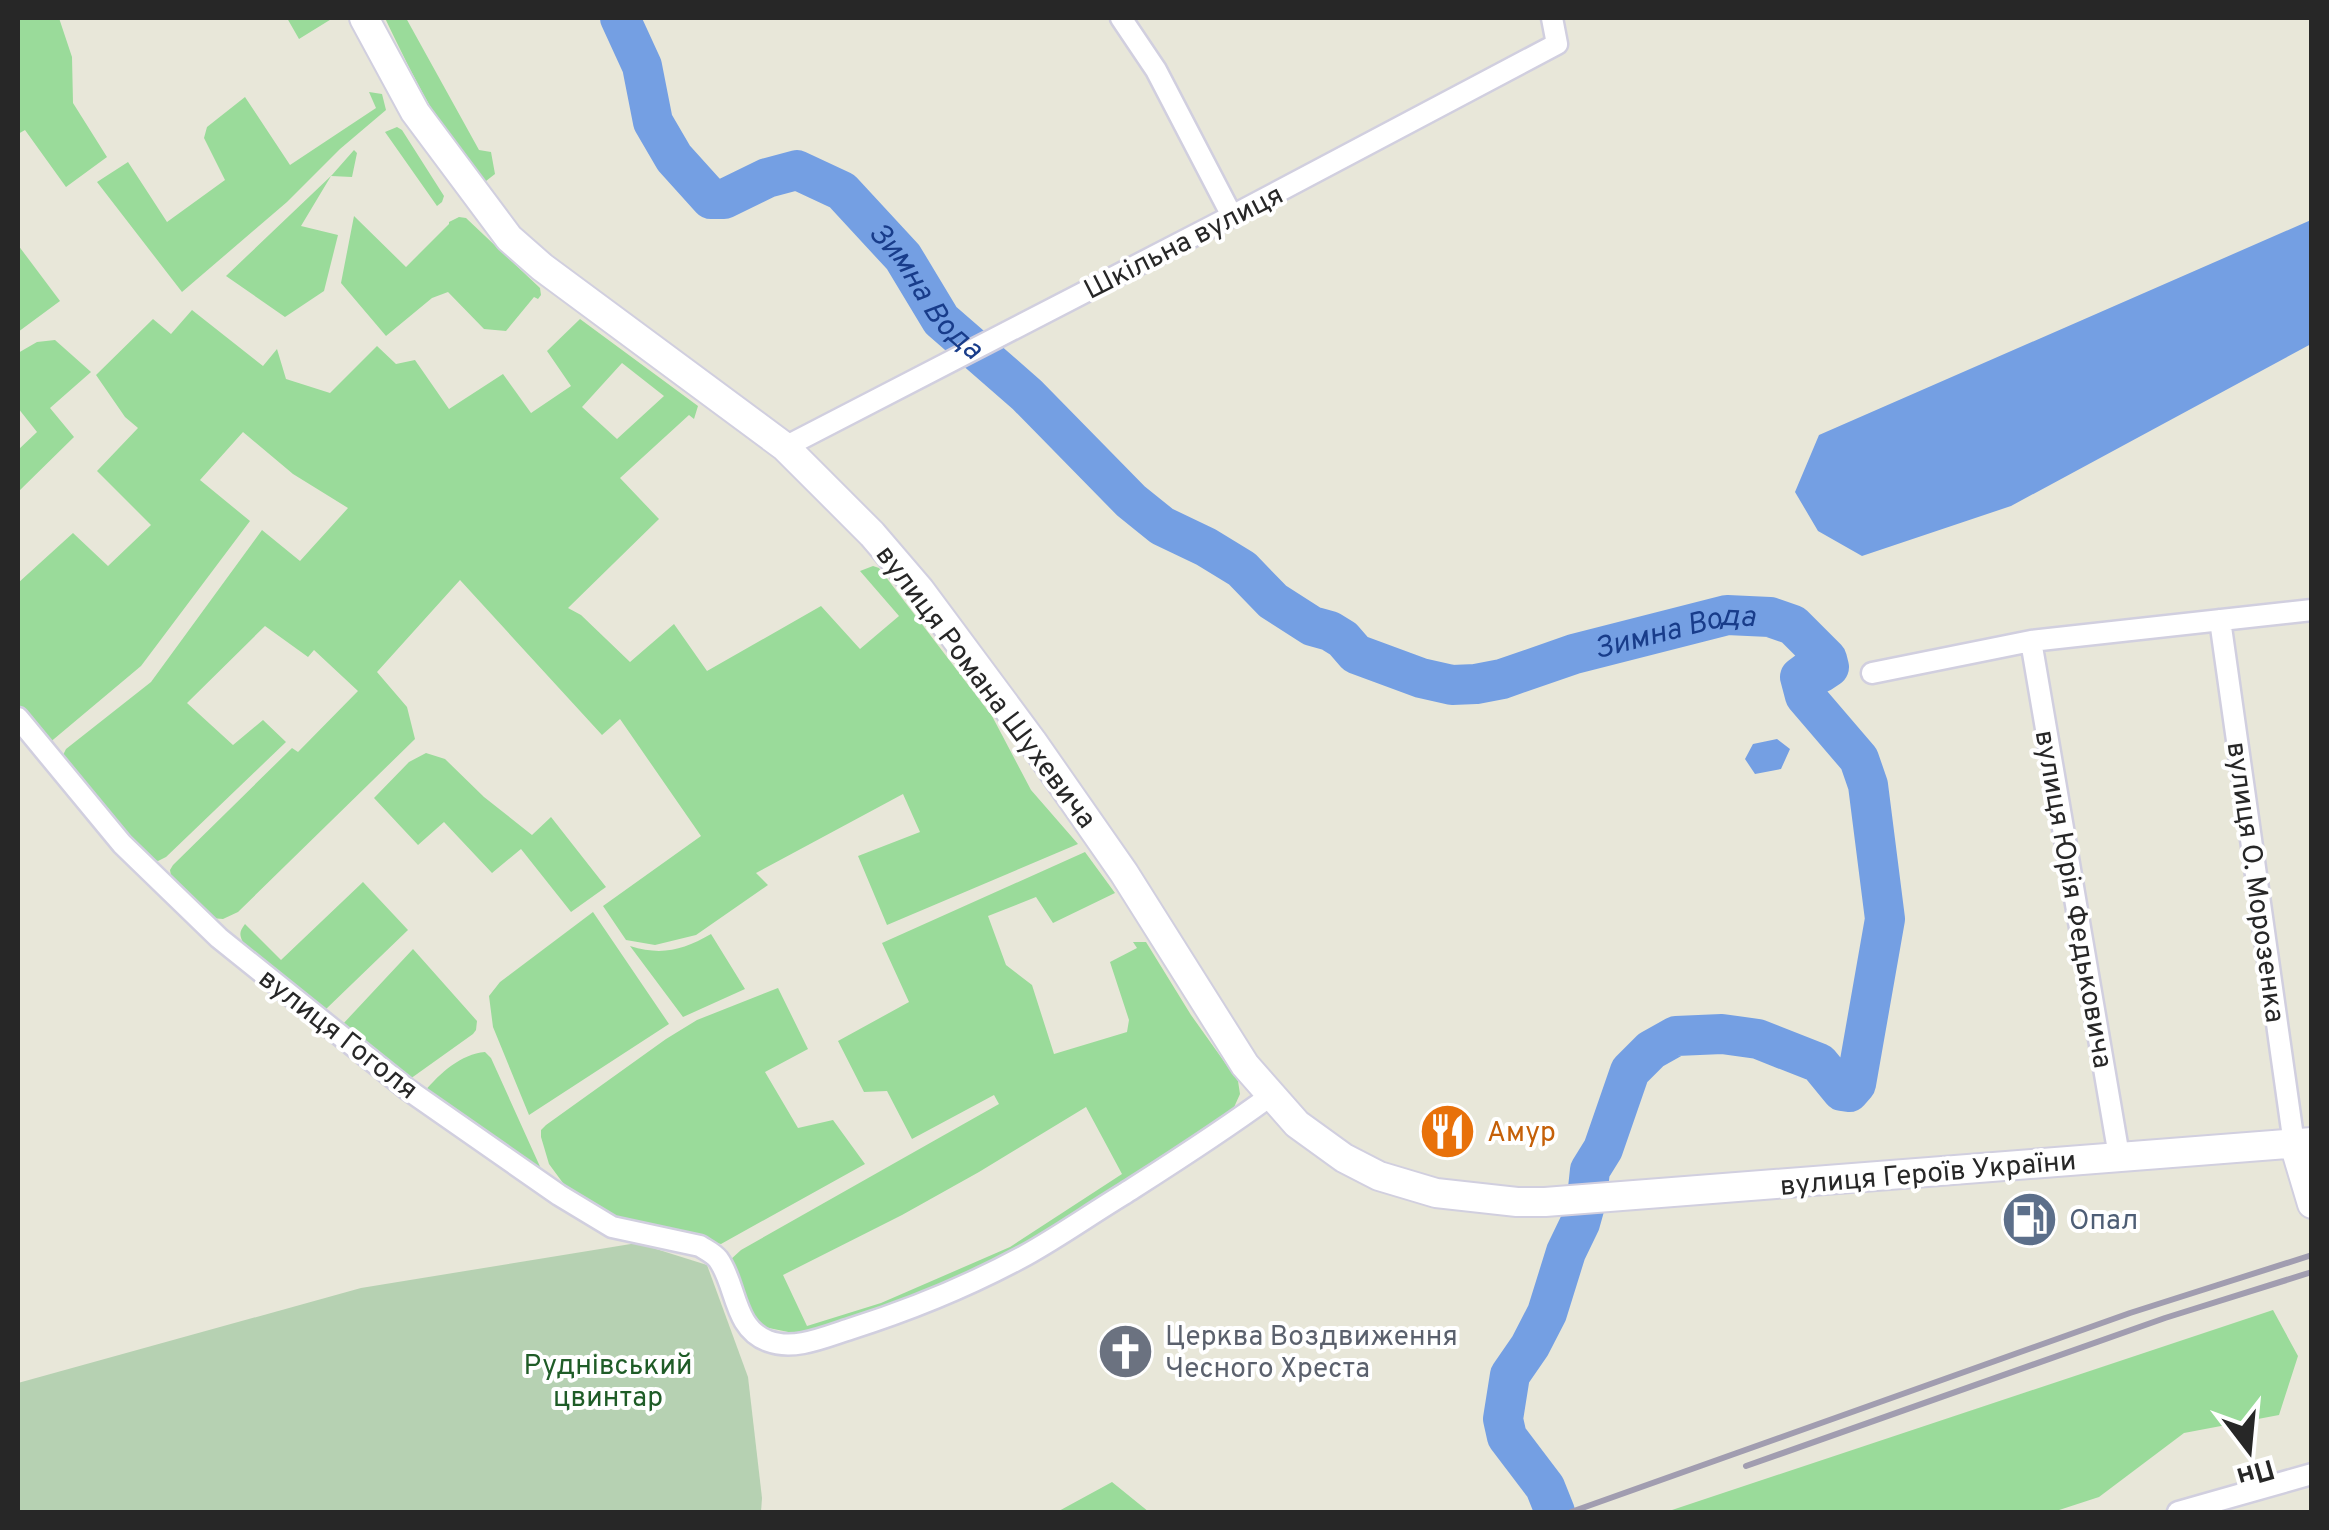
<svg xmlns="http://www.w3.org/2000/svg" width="2329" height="1530" viewBox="0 0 2329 1530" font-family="Overpass,sans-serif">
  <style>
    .green { fill: #9adb9a; fill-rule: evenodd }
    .cemetery { fill: #b6d1b2 }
    .water { fill: #749fe3 }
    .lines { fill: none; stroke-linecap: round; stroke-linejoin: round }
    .river { stroke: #749fe3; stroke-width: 40 }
    .street-casing { stroke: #d1cfdf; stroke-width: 25 }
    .secondary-casing { stroke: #d1cfdf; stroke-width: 32 }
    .street { stroke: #fff; stroke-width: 20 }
    .secondary { stroke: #fff; stroke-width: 28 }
    .rail { stroke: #a19db0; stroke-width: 6 }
    .labels { text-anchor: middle; stroke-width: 8; stroke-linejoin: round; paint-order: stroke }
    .street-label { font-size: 28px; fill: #272727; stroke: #fff }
    .food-label { font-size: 28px; fill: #c56008; stroke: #fff; text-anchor: start }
    .service-label { font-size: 28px; fill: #4e5e75; stroke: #fff; text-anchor: start }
    .worship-label { font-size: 28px; fill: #5b616d; stroke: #fff; text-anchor: start }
    .park-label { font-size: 28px; fill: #1f5c27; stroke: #fff }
    .water-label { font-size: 30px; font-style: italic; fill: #183c8a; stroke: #fff }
  </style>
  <rect width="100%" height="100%" fill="#e8e7d9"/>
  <path class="green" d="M 18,18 L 59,18 L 72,57 L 73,103 L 107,157 L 66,187 L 25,130 L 18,134 Z
    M 287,18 L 333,18 L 299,39 Z
    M 385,18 L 406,18 L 479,150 L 491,152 L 495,174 L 486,181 L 480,180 C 440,130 412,75 385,18 Z
    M 369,92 L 382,94 L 386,110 L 340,149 L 287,202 L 182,292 L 97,182 L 128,162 L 167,222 L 225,180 L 204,138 L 207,127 L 245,97 L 290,165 L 376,108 Z
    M 397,127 L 402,130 L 444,196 L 442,202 L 437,206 L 385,132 Z
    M 354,150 L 357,153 L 352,177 L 331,176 L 301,226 L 338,235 L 324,291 L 285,317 L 226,276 L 332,175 Z
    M 354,216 L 406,267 L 449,224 L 449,222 L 459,217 L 466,218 L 540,288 L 541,295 L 538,299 L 534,297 L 506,331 L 484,329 L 448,292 L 432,298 L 386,336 L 341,283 Z
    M 18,245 L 60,301 L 18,332 Z
    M 192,310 L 263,366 L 277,349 L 286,379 L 330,393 L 377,346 L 396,364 L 415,360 L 449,409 L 503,374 L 531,413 L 571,386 L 547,351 L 580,319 L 698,406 L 694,419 L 689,415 L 620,478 L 659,519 L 568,608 L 581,615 L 630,662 L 674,624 L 707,671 L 821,606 L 860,649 L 899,616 L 860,571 L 873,566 L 879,568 L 992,716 L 1031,790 L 1078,844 L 887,925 L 858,856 L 920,832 L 903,794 L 756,873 L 768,885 L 696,935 L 655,945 L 626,940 L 603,906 L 701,836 L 620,719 L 602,735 L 460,580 L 377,672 L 407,707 L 415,739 L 238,912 L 223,919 L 211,918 L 172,881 L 170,870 L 173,865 L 292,748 L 298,752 L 358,691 L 314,650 L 308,657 L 265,626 L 187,703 L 233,745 L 263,720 L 286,742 L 166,857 L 158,861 L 148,858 L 63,755 L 66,749 L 151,682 L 262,530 L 300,561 L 348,508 L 293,474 L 243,432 L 200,480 L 250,521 L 141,666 L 48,744 L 18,707 L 18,583 L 73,533 L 108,566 L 151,525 L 97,471 L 138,428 L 125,417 L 96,375 L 153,319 L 171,334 ZM 622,363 L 664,396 L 617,439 L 582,407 Z
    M 55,340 L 91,372 L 50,408 L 74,437 L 18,492 L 18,450 L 37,432 L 18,408 L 18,353 L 37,342 Z
    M 426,753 L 445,759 L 484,797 L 532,835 L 551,817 L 606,887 L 571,912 L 521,849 L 492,873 L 444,822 L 418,845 L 374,798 L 409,762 Z
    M 1085,852 L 1115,893 L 1053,923 L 1036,897 L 988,916 L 1006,965 L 1032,985 L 1054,1054 L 1127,1032 L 1129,1020 L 1110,962 L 1137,948 L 1133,942 L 1146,942 L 1191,1015 L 1238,1081 L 1240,1094 L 1231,1114 L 997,1264 L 884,1311 L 809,1333 L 793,1333 L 764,1327 L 744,1309 L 729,1261 L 741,1250 L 999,1104 L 994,1095 L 912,1139 L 887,1091 L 864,1092 L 838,1041 L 909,1002 L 882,943 ZM 1086,1107 L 1122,1174 L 1010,1247 L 881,1303 L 807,1326 L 783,1275 L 902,1215 L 979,1172 Z
    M 363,882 L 408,930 L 325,1010 L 319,1010 L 244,944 C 239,935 239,932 245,924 L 281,960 Z
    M 593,912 L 669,1024 L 529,1115 L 493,1027 L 489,996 L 500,982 Z
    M 711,934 L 745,989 L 683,1017 L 630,946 C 662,956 683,950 711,934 Z
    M 413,949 L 477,1021 L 476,1030 L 473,1034 L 410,1079 L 342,1025 Z
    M 778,988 L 808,1049 L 765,1072 L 798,1128 L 833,1120 L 865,1164 L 721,1244 L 612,1220 L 574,1198 L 549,1164 L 541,1137 L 541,1130 L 546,1125 L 666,1039 L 697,1020 Z
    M 485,1052 L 491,1058 L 542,1171 L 425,1091 C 440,1073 461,1054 485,1052 Z
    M 2273,1310 L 2298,1356 L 2279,1415 L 2184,1433 L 2099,1497 L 2053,1512 L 1666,1512 Z
    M 1112,1482 L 1149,1512 L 1057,1512 Z"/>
  <path class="cemetery" d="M 637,1243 L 707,1265 L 748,1377 L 762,1498 L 761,1512 L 18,1512 L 18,1383 L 361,1288 Z"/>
  <path class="water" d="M 2311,220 L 2311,344 L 2011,506 L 1862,556 L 1818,531 L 1795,492 L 1819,435 Z
    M 1777,739 L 1790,749 L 1781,769 L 1755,774 L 1745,759 L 1753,744 Z"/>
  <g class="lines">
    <path class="river" id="s1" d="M 620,18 L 642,66 L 653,122 L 674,158 L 711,199 L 724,199 L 767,178 L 797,170 L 842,191 L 903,257 L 941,320 L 1027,395 L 1131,501 L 1162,526 L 1206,547 L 1242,569 L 1273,601 L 1312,626 L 1330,631 L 1343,639 L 1356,654 L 1421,678 L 1452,685 L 1476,684 L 1502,679 L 1574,654 L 1727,615 L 1770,617 L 1793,625 L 1827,659 L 1829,667 L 1820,673 L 1808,671 L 1800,677 L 1805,696 L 1859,759 L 1868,785 L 1885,919 L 1856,1084 L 1849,1092 L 1842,1091 L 1819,1063 L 1758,1039 L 1722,1034 L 1676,1036 L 1651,1050 L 1630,1071 L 1603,1149 L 1590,1170 L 1587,1198 L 1580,1223 L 1566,1252 L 1547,1313 L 1530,1346 L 1510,1375 L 1503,1419 L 1507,1437 L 1545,1487 L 1555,1512"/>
    <defs>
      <path id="street" d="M 1121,18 L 1156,70 L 1232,216
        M 785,447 L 1232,216 L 1557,44 L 1552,18
        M 2220,620 L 2294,1144
        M 2031,641 L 2119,1156
        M 1872,673 L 2031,641 L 2312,610
        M 18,718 L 122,844 L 219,938 L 407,1089 L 559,1195 L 612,1227 L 700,1246 C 706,1250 713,1253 718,1259 C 737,1285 733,1328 768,1341 C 794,1351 825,1337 850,1329 C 910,1310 971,1285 1026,1255 C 1060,1236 1091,1214 1124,1194 C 1174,1162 1223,1131 1270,1096
        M 2178,1512 L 2312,1474"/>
      <path id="secondary" d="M 364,18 L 415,112 L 509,238 L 542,267 L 785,447 L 872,534 L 920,590 L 1032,741 L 1124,873 L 1245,1065 L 1297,1124 L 1344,1158 L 1379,1176 L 1436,1193 L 1517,1202 L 1545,1202 L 2312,1142
        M 2294,1144 L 2312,1204"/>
    </defs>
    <use href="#street" class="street-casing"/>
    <use href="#secondary" class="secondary-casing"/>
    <use href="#street" class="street"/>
    <use href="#secondary" class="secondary"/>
    <path class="rail" d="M 1746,1466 L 2165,1318 L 2312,1272
      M 1571,1512 L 2130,1313 L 2312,1255"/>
  </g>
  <defs>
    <symbol id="restaurant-disc" viewBox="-11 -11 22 22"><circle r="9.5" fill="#e8710a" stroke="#fff"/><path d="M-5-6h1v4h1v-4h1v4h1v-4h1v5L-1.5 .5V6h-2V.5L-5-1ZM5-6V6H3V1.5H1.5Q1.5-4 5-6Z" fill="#fff"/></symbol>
    <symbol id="fuel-disc" viewBox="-11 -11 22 22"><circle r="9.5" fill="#5c6f8a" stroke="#fff"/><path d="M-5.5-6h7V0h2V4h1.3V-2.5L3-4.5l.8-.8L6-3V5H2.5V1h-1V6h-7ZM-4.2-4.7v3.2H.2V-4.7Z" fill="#fff"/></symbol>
    <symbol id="church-disc" viewBox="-11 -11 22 22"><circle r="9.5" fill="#6b7280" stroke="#fff"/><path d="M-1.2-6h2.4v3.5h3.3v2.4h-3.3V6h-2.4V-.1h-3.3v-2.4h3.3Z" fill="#fff"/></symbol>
  </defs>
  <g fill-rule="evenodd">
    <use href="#restaurant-disc" x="1416" y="1100" width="63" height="63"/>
    <use href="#fuel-disc" x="1998" y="1188" width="63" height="63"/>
    <use href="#church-disc" x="1094" y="1320" width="63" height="63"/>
  </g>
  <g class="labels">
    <g class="street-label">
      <text transform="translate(1183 241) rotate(-27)" y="10">Шкільна вулиця</text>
      <text transform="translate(987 686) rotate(53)" y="10">вулиця Романа Шухевича</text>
      <text transform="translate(2257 882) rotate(82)" y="10">вулиця О. Морозенка</text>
      <text transform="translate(2075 899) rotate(80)" y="10">вулиця Юрія Федьковича</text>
      <text transform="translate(339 1033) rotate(38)" y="10">вулиця Гоголя</text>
      <text transform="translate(1928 1172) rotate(-5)" y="10">вулиця Героїв України</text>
    </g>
    <g class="food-label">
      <text x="1487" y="1141">Амур</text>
    </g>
    <g class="service-label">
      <text x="2069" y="1229">Опал</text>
    </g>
    <g class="worship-label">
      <text x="1165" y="1345">Церква Воздвиження<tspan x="1165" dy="32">Чесного Хреста</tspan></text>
    </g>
    <g class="park-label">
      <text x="608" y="1374">Руднівський<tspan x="608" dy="32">цвинтар</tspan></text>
    </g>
    <g class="water-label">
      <text dy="10" stroke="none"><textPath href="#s1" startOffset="480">Зимна Вода</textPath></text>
      <text dy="10" stroke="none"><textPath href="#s1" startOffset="1382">Зимна Вода</textPath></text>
    </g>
  </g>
  <rect width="2329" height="1530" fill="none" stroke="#272727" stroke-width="40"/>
  <g transform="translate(2249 1450) rotate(164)" stroke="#ffffff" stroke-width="8" paint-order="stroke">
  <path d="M0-8L18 38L0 25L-18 38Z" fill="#272727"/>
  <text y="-15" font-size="28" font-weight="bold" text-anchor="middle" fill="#272727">Пн</text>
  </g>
</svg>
